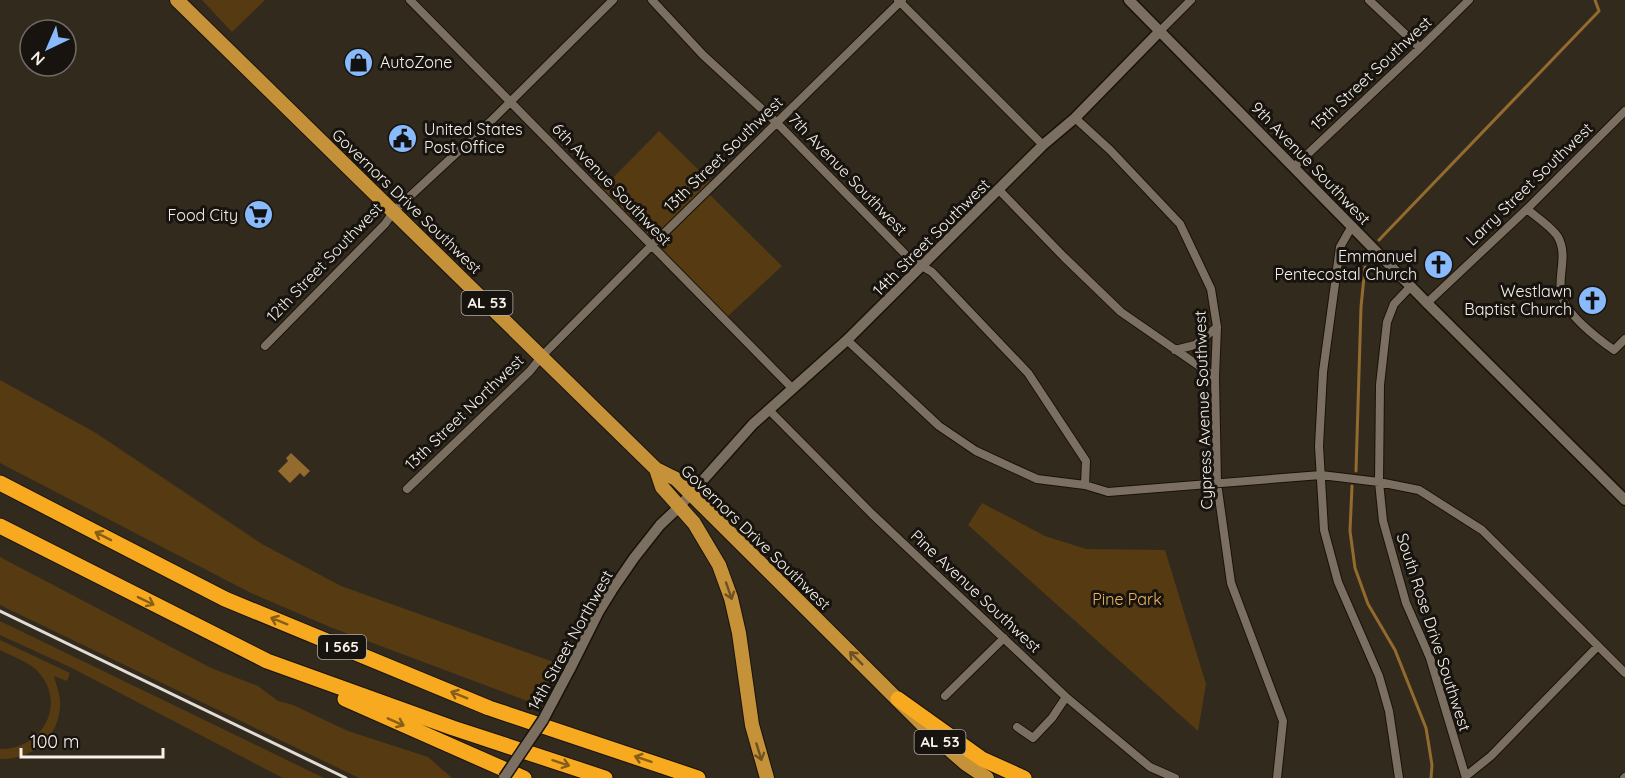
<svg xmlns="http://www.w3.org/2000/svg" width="1625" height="778" viewBox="0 0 1625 778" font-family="Quicksand,sans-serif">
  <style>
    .green { fill: #553a12 }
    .water { fill: #936b2f }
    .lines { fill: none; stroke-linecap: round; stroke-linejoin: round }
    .stream { stroke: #936b2f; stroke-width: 3 }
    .minor-casing { stroke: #1a1207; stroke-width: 10 }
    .tertiary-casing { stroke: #1a1207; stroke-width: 13 }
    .primary-casing { stroke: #1a1207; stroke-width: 16 }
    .motorway-casing { stroke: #1a1207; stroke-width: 17 }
    .minor { stroke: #7a6f61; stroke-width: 8 }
    .tertiary { stroke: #7a6f61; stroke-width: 10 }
    .primary { stroke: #c5923a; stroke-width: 14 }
    .motorway { stroke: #f7aa20; stroke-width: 15 }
    .rail { stroke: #e2dcd4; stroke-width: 3 }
    .tertiary-bridge-casing { stroke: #1a1207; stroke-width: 13; stroke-linecap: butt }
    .tertiary-bridge { stroke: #7a6f61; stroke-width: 10 }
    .oneway { stroke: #875e17 }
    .oneway2 { stroke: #6e5224 }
    .labels { text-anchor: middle; stroke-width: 6; stroke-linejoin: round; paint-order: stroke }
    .shield { fill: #17130e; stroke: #b4aea7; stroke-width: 1.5 }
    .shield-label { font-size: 15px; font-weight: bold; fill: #f7f1e9 }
    .poi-label { font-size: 16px; fill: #f7f1e9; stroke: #17130e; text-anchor: end }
    .street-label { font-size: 16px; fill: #f7f1e9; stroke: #17130e }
    .park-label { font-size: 16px; fill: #efb561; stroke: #17130e }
  </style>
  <rect width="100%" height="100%" fill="#332a1e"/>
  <path class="green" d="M 202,0 L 265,0 L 232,32 Z
    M 659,131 L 714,185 L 707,192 L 782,266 L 727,317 L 602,189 Z
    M 0,380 L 96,433 L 262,544 L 341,586 L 559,664 L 538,705 L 330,627 L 251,593 L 0,463 Z
    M 982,503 L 1045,536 L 1086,549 L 1165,550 L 1206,684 L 1198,731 L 968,525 Z
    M 0,557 L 211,668 L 258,686 L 278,701 L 293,705 L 348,731 L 428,757 L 452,778 L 359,778 L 0,605 Z
    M 0,621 L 324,778 L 283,778 L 72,668 L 0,635 Z
    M 0,640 L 70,673 L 67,681 L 54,676 C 56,684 59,692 60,700 C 62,735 34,760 0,759 L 0,749 C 40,750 67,707 40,674 C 31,662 13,657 0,650 Z"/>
  <path class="water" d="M 291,453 L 310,471 L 304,477 L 300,473 L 290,483 L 278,471 L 288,461 L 286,458 Z"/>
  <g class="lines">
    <path class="stream" d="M 1379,240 L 1599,11 L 1595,0
      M 1356,471 L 1361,307 L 1365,267
      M 1352,486 L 1350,531 L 1355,568 L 1368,604 L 1395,650 L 1426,728 L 1432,765 L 1431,778"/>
    <defs>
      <path id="minor" d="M 410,0 L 793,389
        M 652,0 L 703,55 L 777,123 L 909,258 L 932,272 L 1028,373 L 1086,461 L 1085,485
        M 898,0 L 1043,145
        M 1369,0 L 1420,48
        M 1160,31 L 1191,0
        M 1075,118 L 1110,150 L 1180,224 L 1211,289 L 1217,327 L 1215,377 L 1217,483 L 1231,583 L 1283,721 L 1277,778
        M 1294,167 L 1420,48 L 1469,0
        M 999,190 L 1064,257 L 1121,312 L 1215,377
        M 1527,209 C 1536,217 1552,227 1558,237 C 1568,255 1558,274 1561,293 C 1564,313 1598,339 1614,350 L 1625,339
        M 1352,226 L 1340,247 L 1323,372 L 1319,446 L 1324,530 L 1338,582 L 1379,676 L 1389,711 L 1399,778
        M 1411,286 L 1394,304 L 1387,322 L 1380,385 L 1379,482 L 1383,521 L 1406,603 L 1430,658 L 1466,778
        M 1427,303 L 1527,209 L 1625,111
        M 847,340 L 939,426 L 976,451 L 1037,479 L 1085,485 L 1108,492 L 1321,475 L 1379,482 L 1419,490 L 1482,530 L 1625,673
        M 265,346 L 385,224 L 394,211 L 491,121 L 613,0
        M 1175,350 L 1195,345 L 1217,327
        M 769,410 L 872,514 L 1066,697 L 1150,767 L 1175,778
        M 407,489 L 530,371 L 542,356 L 651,246 L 902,0
        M 945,696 L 1004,638
        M 1017,727 L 1033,738 L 1052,718 L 1066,697
        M 1466,776 L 1491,756 L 1598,646
        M 1624,778 L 1625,777"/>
      <path id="tertiary" d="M 1129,0 L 1427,303 L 1625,500
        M 570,669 L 599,611 L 612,590 L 634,558 L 660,525 L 679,507 L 753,424 L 847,340 L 1043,145 L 1075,118 L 1160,31"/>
      <path id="primary" d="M 177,0 L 656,469 L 676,479 L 690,493 L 935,737 L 966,764 L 987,778
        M 656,469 L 662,487 L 694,523 L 719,565 L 731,598 L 739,633 L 752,725 L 767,778"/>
      <path id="motorway" d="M 0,483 L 225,599 L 489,708 L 698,778
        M 0,526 L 267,661 L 453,728 L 605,778
        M 345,699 L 524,778
        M 898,699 L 982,759 L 1024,778"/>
    </defs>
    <use href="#minor" class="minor-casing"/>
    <use href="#tertiary" class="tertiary-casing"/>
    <use href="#primary" class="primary-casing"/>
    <use href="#motorway" class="motorway-casing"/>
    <use href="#minor" class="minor"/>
    <use href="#tertiary" class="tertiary"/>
    <use href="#primary" class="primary"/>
    <use href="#motorway" class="motorway"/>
    <path class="rail" d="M 0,611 L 346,778"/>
    <defs>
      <path id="tertiary-bridge" d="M 504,778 L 543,720 L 570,669"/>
    </defs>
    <use href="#tertiary-bridge" class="tertiary-bridge-casing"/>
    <use href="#tertiary-bridge" class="tertiary-bridge"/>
  </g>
  <defs><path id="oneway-shaft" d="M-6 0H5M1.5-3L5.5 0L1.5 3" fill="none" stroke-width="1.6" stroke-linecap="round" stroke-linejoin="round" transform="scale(1.5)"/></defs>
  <g class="oneway">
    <use href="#oneway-shaft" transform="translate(103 536) rotate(-153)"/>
    <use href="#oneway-shaft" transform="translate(146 601) rotate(26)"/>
    <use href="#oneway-shaft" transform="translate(279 621) rotate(-158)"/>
    <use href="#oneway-shaft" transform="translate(459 695) rotate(-158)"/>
    <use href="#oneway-shaft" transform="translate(396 722) rotate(24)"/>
    <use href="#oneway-shaft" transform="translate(643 759) rotate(-161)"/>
    <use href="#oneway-shaft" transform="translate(561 763) rotate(18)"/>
  </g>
  <g class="oneway2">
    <use href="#oneway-shaft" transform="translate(729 591) rotate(71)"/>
    <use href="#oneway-shaft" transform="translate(856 658) rotate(-135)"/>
    <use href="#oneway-shaft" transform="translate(759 752) rotate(73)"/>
  </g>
  <defs>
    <symbol id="shop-disc" viewBox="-11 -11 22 22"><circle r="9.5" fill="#88bafc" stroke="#17130e"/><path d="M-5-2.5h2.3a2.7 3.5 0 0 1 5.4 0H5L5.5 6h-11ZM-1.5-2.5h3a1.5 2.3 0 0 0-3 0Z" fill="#111"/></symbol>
    <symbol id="civic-disc" viewBox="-11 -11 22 22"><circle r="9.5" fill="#88bafc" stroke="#17130e"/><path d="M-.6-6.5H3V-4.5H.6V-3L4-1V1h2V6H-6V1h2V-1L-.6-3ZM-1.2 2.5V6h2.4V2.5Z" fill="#111"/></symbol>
    <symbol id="supermarket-disc" viewBox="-11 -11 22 22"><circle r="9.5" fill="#88bafc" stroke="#17130e"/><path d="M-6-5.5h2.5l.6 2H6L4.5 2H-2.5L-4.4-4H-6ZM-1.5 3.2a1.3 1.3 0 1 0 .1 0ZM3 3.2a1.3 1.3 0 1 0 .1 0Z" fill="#111"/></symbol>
    <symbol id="church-disc" viewBox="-11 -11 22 22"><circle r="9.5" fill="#88bafc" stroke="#17130e"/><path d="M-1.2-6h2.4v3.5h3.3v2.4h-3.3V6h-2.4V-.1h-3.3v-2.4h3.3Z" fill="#111"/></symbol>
  </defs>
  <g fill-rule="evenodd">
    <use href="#shop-disc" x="342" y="46" width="33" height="33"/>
    <use href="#civic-disc" x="386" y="122" width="33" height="33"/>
    <use href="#supermarket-disc" x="242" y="198" width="33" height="33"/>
    <use href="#church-disc" x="1422" y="248" width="33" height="33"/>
    <use href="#church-disc" x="1576" y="284" width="33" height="33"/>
  </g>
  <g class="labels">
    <g class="shield">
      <rect x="461.5" y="291" width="51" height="24" rx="4.5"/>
      <rect x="318" y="635" width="48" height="24" rx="4.5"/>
      <rect x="914.5" y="730" width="51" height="24" rx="4.5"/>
    </g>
    <g class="shield-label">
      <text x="487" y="308">AL 53</text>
      <text x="342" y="652">I 565</text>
      <text x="940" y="747">AL 53</text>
    </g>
    <g class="poi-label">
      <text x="380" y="68" text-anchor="start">AutoZone</text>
      <text x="424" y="135" text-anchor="start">United States<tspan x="424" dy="18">Post Office</tspan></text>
      <text x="238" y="221">Food City</text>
      <text x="1417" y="262">Emmanuel<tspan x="1417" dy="18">Pentecostal Church</tspan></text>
      <text x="1572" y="297">Westlawn<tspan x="1572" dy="18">Baptist Church</tspan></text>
    </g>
    <g class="street-label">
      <text transform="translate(1371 73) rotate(-43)" y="6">15th Street Southwest</text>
      <text transform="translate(723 154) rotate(-44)" y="6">13th Street Southwest</text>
      <text transform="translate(1311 163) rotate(46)" y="6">9th Avenue Southwest</text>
      <text transform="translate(848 174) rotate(46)" y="6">7th Avenue Southwest</text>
      <text transform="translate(612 184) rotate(46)" y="6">6th Avenue Southwest</text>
      <text transform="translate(1529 184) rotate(-44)" y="6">Larry Street Southwest</text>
      <text transform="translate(407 201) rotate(44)" y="6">Governors Drive Southwest</text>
      <text transform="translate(931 237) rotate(-45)" y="6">14th Street Southwest</text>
      <text transform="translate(324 262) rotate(-46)" y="6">12th Street Southwest</text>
      <text transform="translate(1203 410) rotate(-92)" y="6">Cypress Avenue Southwest</text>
      <text transform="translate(464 412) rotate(-44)" y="6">13th Street Northwest</text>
      <text transform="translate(756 537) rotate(44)" y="6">Governors Drive Southwest</text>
      <text transform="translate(976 591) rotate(43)" y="6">Pine Avenue Southwest</text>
      <text transform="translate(1434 632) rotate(72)" y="6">South Rose Drive Southwest</text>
      <text transform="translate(570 640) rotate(-61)" y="6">14th Street Northwest</text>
    </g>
    <g class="park-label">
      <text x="1127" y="605">Pine Park</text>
    </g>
  </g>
  <g transform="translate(48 48) rotate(224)"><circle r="28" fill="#17130e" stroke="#716c66" stroke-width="1.5"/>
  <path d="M0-4.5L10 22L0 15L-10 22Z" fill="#88bafc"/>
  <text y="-9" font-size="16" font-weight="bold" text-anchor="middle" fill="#f7f1e9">N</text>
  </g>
  <path d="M21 748v9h142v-9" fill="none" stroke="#f7f1e9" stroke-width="3"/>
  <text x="30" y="748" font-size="18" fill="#f7f1e9" stroke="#17130e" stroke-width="4.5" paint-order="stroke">100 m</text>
</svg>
